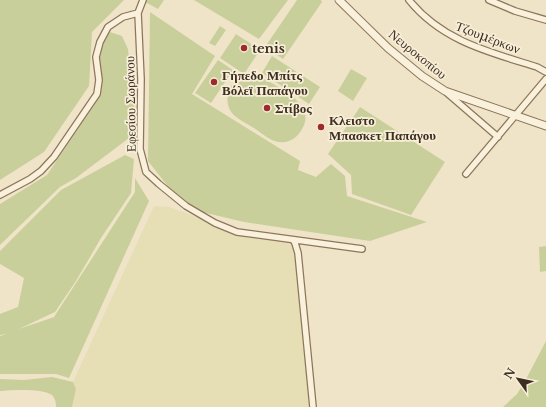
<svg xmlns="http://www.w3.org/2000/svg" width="546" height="407" viewBox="0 0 546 407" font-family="'Libre Baskerville',serif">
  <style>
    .farmland { fill: #e6deb5 }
    .green { fill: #c9cf9b }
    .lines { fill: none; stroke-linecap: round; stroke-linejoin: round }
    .minor-casing { stroke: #8d765c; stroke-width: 8 }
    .tertiary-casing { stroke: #8d765c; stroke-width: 9 }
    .minor { stroke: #faf1dc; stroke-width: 5.5 }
    .tertiary { stroke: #faf1dc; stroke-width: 7 }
    .poi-dot { fill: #9e2a2b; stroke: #f7eed8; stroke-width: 1.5 }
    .labels { text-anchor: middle; stroke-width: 3.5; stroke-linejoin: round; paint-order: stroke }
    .street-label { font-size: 13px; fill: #3d2e20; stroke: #f7eed8 }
    .poi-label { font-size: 13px; font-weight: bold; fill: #3d2e20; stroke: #f7eed8; text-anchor: start }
  </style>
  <rect width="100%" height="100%" fill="#f0e4c8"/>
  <path class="farmland" d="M 154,206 L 169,207 L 237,232 L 293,240 L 295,243 L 313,407 L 72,407 L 76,389 L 73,382 Z"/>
  <path class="green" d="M 0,0 L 124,0 L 92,32 L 89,86 L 44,152 L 0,180 Z
    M 146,0 L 164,0 L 158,9 L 145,2 Z
    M 194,0 L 288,0 L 259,39 Z
    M 297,0 L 321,0 L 322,2 L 283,59 L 265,47 Z
    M 150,12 L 215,56 L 192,94 L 300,161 L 298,170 L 316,177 L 331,164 L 345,176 L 347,196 L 427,222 L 370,241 L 244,222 L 185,208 L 148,161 Z
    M 220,26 L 226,30 L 215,46 L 209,43 Z
    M 110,32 L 122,36 L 128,49 L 137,132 L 76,178 L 60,187 L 0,245 L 0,204 L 47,175 L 97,101 L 96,57 Z
    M 236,34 L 260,50 L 244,74 L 220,58 Z
    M 272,56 L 320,87 L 309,104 L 262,73 Z
    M 218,60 L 233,70 L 211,103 L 195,93 Z
    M 351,69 L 367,78 L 353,101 L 338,91 Z
    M 248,75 L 257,75 L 261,77 C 276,86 310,101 305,122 C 301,137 287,147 272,140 C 266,137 260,132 254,128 C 247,124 237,119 232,113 C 224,103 227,87 237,80 C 240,77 244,76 248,75 Z
    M 360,107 L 445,162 L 411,215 L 352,194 L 351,175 L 328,154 Z
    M 125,155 L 134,159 L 131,193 L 101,238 L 76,281 L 55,312 L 19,329 L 54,317 L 135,192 L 135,178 L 149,201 L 69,378 L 56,374 L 0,374 L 0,336 L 6,334 L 0,335 L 0,314 L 18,307 L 24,278 L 0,264 L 0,251 L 61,190 Z
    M 546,246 L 546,271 L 540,272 L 539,247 Z
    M 546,341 L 546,407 L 503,407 L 517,394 L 525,381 Z
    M 52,377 L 73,382 L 76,389 L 72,407 L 56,407 C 56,402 55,398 52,395 C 42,388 12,390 0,391 L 0,379 L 24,380 Z"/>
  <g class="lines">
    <defs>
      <path id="minor" d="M 143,0 L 138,13 L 141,79 L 140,149 L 146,172 L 159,184 L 186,206 L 215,223 L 237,232 L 362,249
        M 409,0 C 442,41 489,52 537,67 L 546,72
        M 489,0 L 515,11 L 546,20
        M 447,93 L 498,137
        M 466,174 L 546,79
        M 0,195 L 30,179 L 41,171 L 54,157 L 97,94 L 99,80 L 96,57 L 100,42 L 108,27 L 123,17 L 138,13
        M 293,240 L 295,243 L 298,253 L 313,407"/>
      <path id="tertiary" d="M 339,0 L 388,48 L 422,76 L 445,91 L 546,126"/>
    </defs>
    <use href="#minor" class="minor-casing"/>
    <use href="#tertiary" class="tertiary-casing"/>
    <use href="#minor" class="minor"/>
    <use href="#tertiary" class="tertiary"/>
  </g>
  <g class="poi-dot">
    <circle cx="244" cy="48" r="4"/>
    <circle cx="214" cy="82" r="4"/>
    <circle cx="267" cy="108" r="4"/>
    <circle cx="321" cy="127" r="4"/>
  </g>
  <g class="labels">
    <g class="street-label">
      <text transform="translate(488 37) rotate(21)" y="5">Τζουμέρκων</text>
      <text transform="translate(418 54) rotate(39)" y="5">Νευροκοπίου</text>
      <text transform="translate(130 104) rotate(-91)" y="5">Εφεσίου Σωράνου</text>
    </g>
    <g class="poi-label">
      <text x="252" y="53">tenis</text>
      <text x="222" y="80">Γήπεδο Μπίτς<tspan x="222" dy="15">Βόλεϊ Παπάγου</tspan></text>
      <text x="275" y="113">Στίβος</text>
      <text x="329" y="125">Κλειστο<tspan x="329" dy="15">Μπασκετ Παπάγου</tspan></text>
    </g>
  </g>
  <g transform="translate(518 379) rotate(303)" stroke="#f7eed8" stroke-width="3" paint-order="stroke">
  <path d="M0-3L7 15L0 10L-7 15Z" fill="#3d2e20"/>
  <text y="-6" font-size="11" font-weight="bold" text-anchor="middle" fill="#3d2e20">N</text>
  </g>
</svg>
